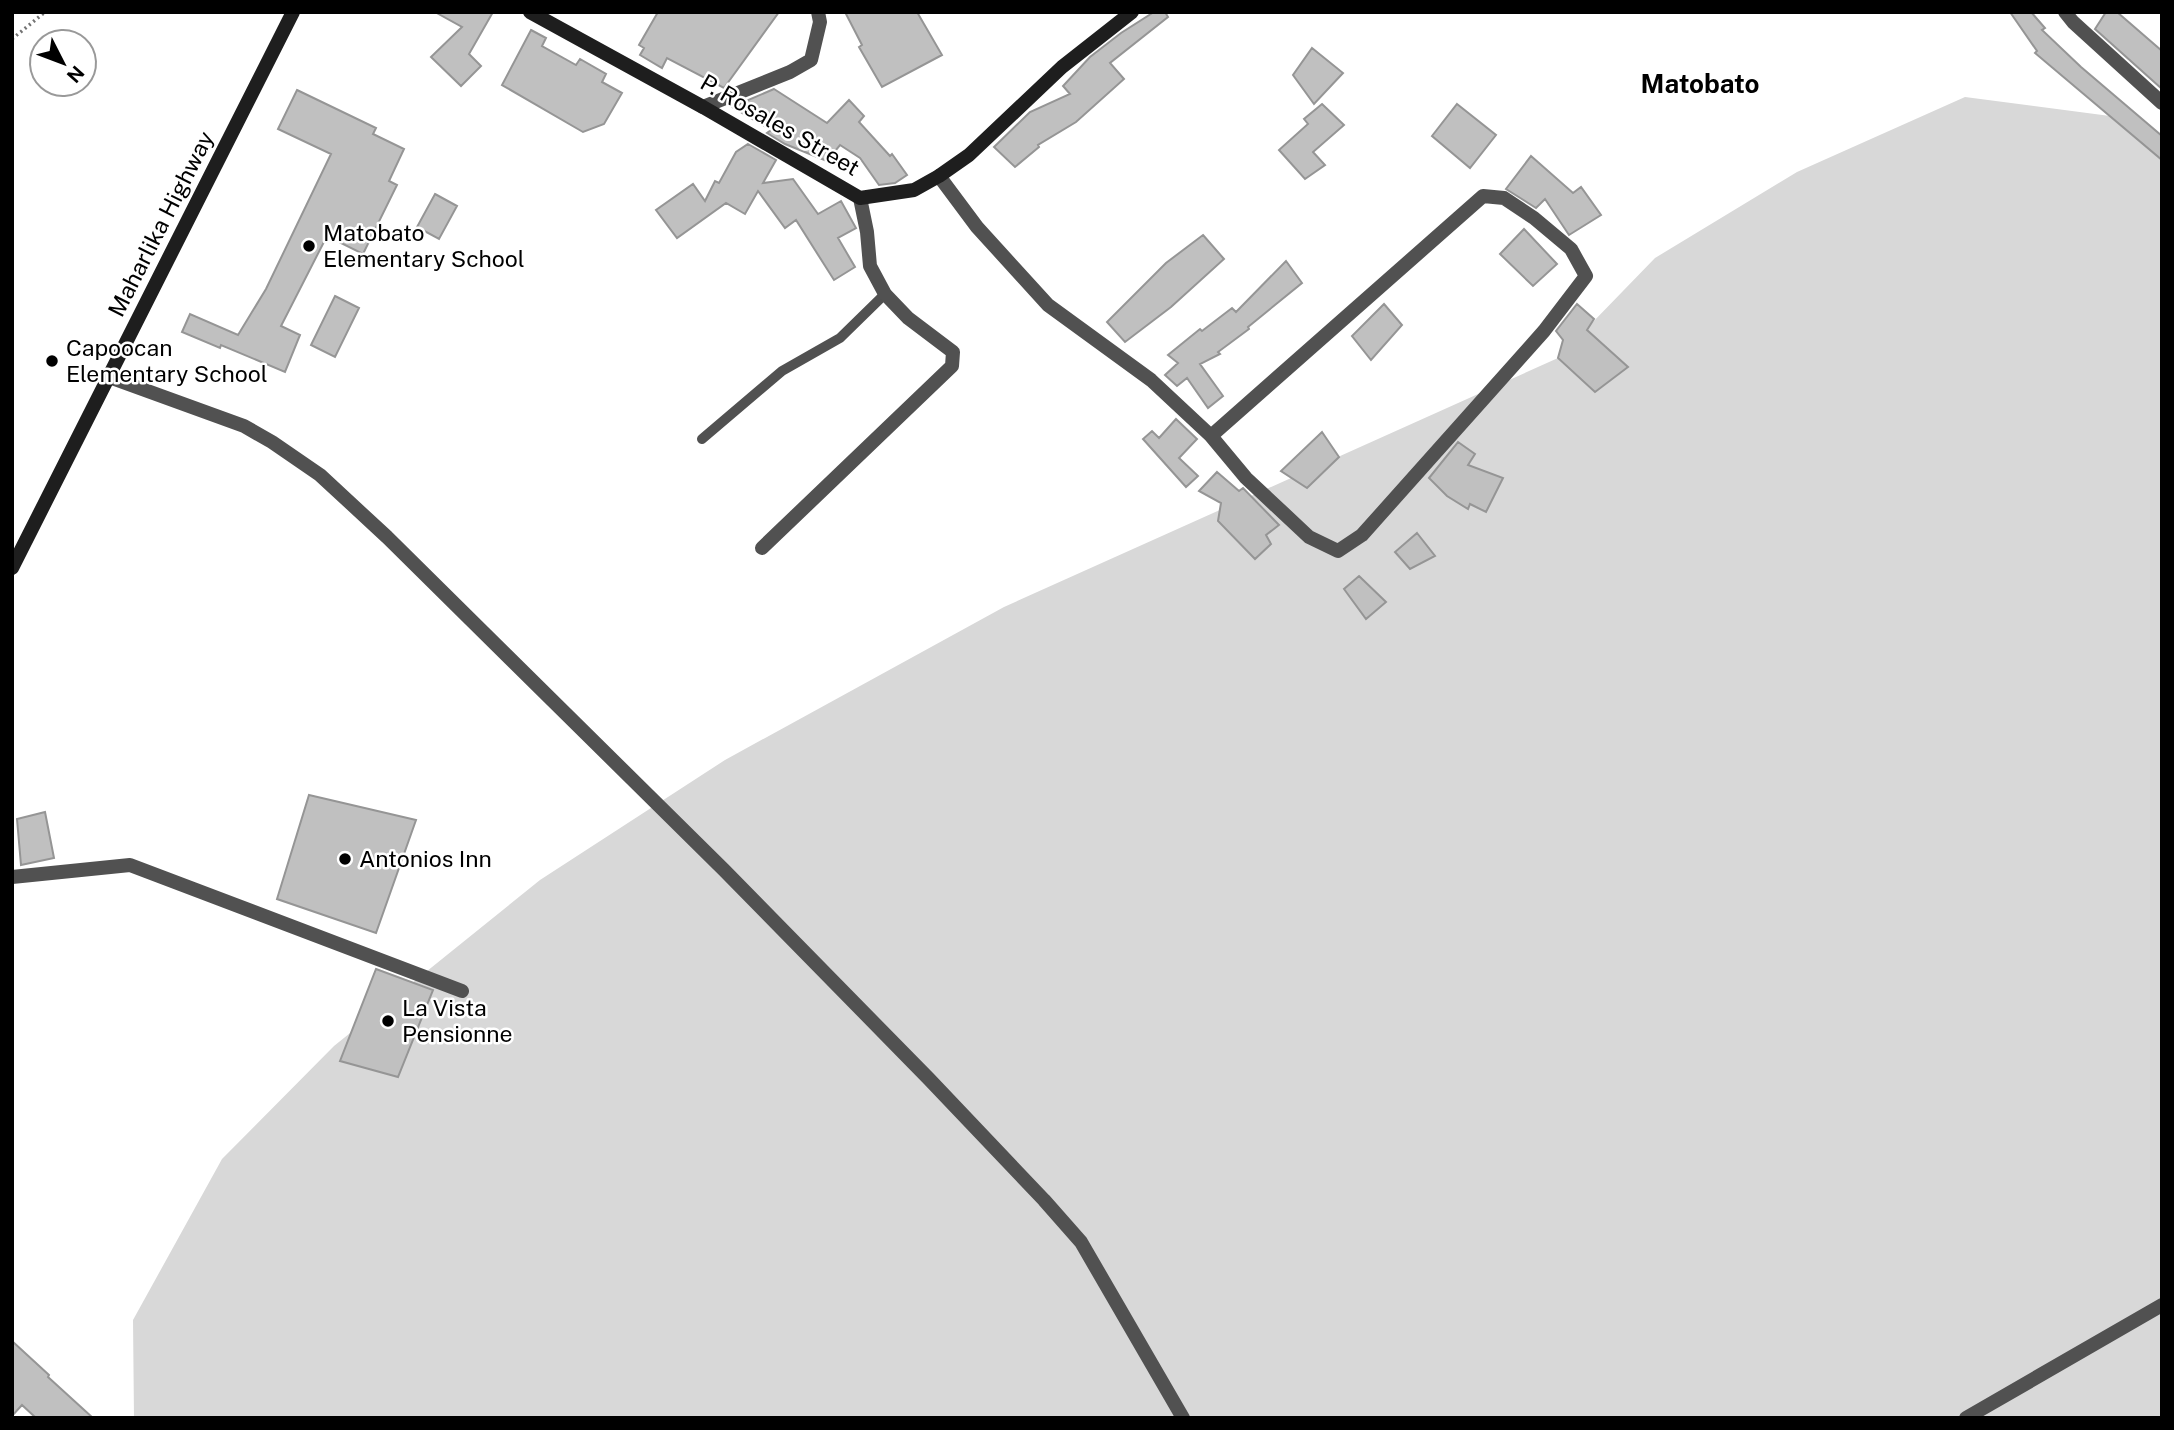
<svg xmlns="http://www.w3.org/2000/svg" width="2174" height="1430" viewBox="0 0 2174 1430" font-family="'Public Sans',sans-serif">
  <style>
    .green { fill: #d8d8d8 }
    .building { fill: #c0c0c0; stroke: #959595; stroke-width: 2 }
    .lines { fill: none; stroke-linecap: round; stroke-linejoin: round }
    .path { stroke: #737373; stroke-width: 3.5; stroke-dasharray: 2 3.5; stroke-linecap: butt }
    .lane { stroke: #515151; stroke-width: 10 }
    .street { stroke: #515151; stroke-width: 14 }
    .secondary { stroke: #1e1e1e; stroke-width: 14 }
    .poi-dot { fill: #000; stroke: #fff; stroke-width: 2.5 }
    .labels { text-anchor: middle; stroke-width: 5; stroke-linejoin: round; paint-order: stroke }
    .street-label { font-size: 23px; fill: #000; stroke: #fff }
    .poi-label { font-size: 23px; fill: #000; stroke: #fff; text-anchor: start }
    .quarter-label { font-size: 26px; font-weight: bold; fill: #000; stroke: #fff }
  </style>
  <rect width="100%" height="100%" fill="#fff"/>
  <path class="green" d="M 1965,97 L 2110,116 L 2162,141 L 2162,1418 L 134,1418 L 133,1320 L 222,1159 L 334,1046 L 540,880 L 725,760 L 1004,607 L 1558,358 L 1655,258 L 1797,172 Z"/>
  <path class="building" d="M 435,12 L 493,12 L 469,54 L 481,66 L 461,86 L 431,57 L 462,27 Z
    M 658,12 L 779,12 L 724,88 L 667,58 L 662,68 L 640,55 L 644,48 L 639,45 Z
    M 845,12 L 917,12 L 942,55 L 882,87 L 859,47 L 862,45 Z
    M 1154,12 L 1165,12 L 1168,17 L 1110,63 L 1124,79 L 1076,122 L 1038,145 L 1039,147 L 1015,167 L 994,147 L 1030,112 L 1070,94 L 1063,86 L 1090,57 L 1121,33 Z
    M 2010,12 L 2031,12 L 2045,28 L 2042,30 L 2081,67 L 2162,136 L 2162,160 L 2035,53 L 2037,51 Z
    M 2106,12 L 2117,12 L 2162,51 L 2162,89 L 2095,29 Z
    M 531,30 L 546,38 L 542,46 L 576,65 L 580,59 L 606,74 L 602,82 L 622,93 L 604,124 L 583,132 L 502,85 Z
    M 1312,48 L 1343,73 L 1314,104 L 1293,75 Z
    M 774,89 L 827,123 L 849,100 L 864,116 L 859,122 L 890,156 L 892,154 L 907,175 L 895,183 L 879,185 L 860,158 L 840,145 L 827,161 L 785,144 L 767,133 L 771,130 L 732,107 Z
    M 297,90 L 376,128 L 373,134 L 404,149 L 389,181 L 397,185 L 363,254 L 327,236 L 281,326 L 300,335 L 285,372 L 221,345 L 220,348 L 182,332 L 190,314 L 238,335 L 266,289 L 331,154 L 278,129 Z
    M 1322,104 L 1344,125 L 1313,152 L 1325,165 L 1305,179 L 1279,150 L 1308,124 L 1304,119 Z
    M 1457,104 L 1496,135 L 1470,168 L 1432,136 Z
    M 748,144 L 776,160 L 763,183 L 793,179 L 818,214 L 841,201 L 856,228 L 838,238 L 855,267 L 834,280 L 796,220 L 785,228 L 758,191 L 745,214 L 726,203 L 677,238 L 656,210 L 693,184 L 705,201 L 715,181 L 719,183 L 736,152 Z
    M 1531,156 L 1573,193 L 1581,187 L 1601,215 L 1569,235 L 1545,199 L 1536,208 L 1506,189 Z
    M 435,194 L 457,206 L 439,239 L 417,227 Z
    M 1524,229 L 1557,264 L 1533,286 L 1500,254 Z
    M 1203,235 L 1224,259 L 1171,307 L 1125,342 L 1107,322 L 1166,263 Z
    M 1286,261 L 1302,283 L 1248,327 L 1249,329 L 1218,352 L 1220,354 L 1200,364 L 1223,396 L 1208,408 L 1187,378 L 1177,386 L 1165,375 L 1178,363 L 1168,355 L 1200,329 L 1202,331 L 1232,308 L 1236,312 Z
    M 335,296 L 359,308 L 335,357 L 311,345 Z
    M 1384,304 L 1402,325 L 1371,360 L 1352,336 Z
    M 1577,304 L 1594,319 L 1587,330 L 1628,367 L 1595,392 L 1558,358 L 1563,340 L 1556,331 Z
    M 1176,419 L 1197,439 L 1179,458 L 1198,476 L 1186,487 L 1143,439 L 1152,431 L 1159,438 Z
    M 1322,432 L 1339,457 L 1307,488 L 1281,471 Z
    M 1458,442 L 1475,454 L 1468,465 L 1503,478 L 1486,512 L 1470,504 L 1468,509 L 1447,496 L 1429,478 Z
    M 1217,472 L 1239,491 L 1243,488 L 1279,525 L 1266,535 L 1271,544 L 1255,559 L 1218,521 L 1221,503 L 1199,491 Z
    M 1417,533 L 1435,556 L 1410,569 L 1395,552 Z
    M 1359,576 L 1386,602 L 1366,619 L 1344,589 Z
    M 309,795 L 416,820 L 376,933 L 277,899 Z
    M 45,812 L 54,858 L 21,865 L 17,819 Z
    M 376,969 L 433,990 L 398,1077 L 340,1061 Z
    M 12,1341 L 49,1375 L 48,1377 L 93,1418 L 36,1418 L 22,1405 L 12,1416 Z"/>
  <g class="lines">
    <path class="path" d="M 12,39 L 45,12"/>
    <path class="lane" d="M 702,439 L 782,371 L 840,338 L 885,294"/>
    <path class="street" d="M 2065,12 L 2073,22 L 2162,103
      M 703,107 L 790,72 L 811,60 L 820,22 L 818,12
      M 939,176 L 977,227 L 1048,305 L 1151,380 L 1211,436 L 1246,478 L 1309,537 L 1338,551 L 1362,535 L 1544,331 L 1586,276 L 1571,249 L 1534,218 L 1504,198 L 1483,196 L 1211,436
      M 109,377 L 244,426 L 272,442 L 320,475 L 387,537 L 724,870 L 929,1079 L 1044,1200 L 1081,1242 L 1183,1418
      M 762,548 L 952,366 L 953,352 L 908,318 L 885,294 L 870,266 L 867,232 L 860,198
      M 12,877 L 130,865 L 462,991
      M 1966,1418 L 2162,1305"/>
    <path class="secondary" d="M 530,12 L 703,107 L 860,198 L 914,190 L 939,176 L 969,155 L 1062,67 L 1132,12
      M 12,568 L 293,12"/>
  </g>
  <g class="poi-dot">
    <circle cx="309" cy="246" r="7"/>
    <circle cx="52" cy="361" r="7"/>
    <circle cx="345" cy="859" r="7"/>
    <circle cx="388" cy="1021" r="7"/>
  </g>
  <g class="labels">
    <g class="street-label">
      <text transform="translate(780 125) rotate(30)" y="8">P. Rosales Street</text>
      <text transform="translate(161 224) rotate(-63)" y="8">Maharlika Highway</text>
    </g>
    <g class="poi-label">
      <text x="323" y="241">Matobato<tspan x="323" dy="26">Elementary School</tspan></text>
      <text x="66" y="356">Capoocan<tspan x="66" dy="26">Elementary School</tspan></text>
      <text x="359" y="867">Antonios Inn</text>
      <text x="402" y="1016">La Vista<tspan x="402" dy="26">Pensionne</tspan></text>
    </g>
    <g class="quarter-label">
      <text x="1700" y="93">Matobato</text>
    </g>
  </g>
  <rect width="2174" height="1430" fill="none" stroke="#000000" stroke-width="28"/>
  <g transform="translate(63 63) rotate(132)"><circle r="33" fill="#ffffff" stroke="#999999" stroke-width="2"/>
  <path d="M0-5L12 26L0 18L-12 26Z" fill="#000000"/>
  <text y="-10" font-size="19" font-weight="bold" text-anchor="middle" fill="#000000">N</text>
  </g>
</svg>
